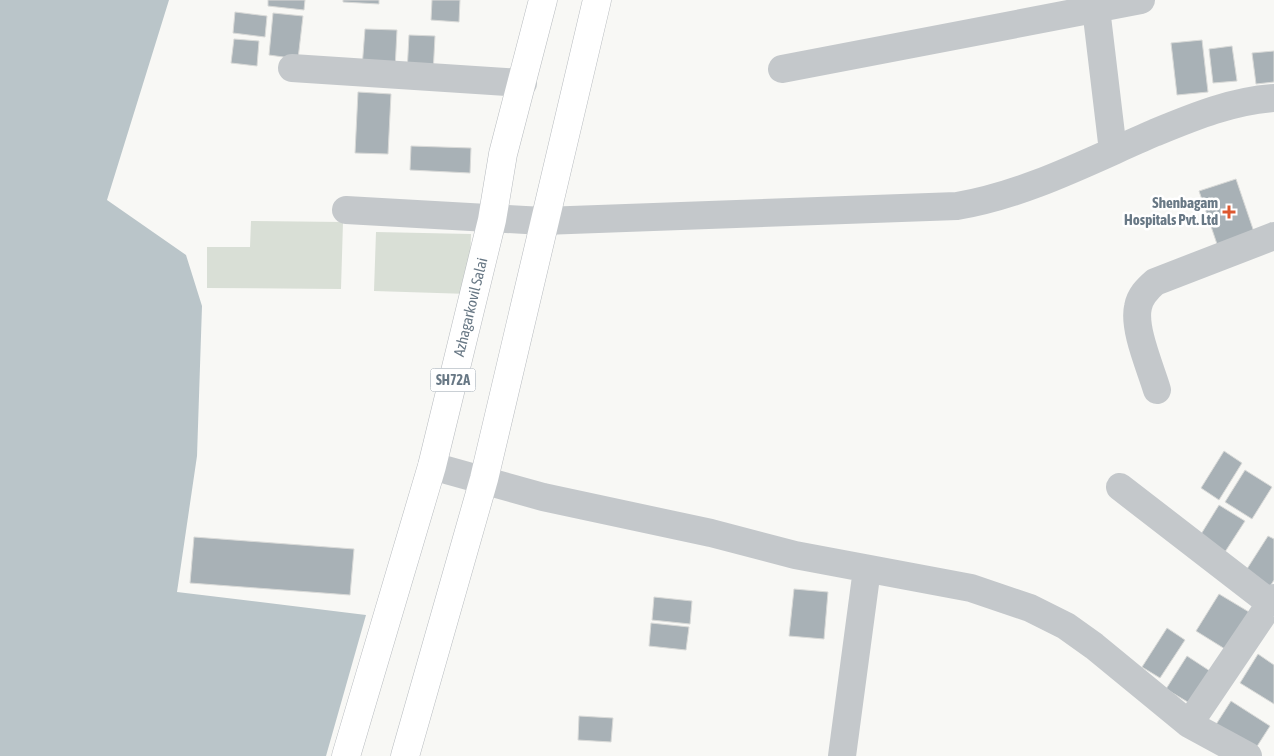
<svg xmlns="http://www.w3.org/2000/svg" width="1274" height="756" viewBox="0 0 1274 756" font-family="'Asap Condensed',sans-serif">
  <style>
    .green { fill: #d9dfd6 }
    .water { fill: #bac5c9 }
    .building { fill: #a8b1b6; stroke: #d9dad8 }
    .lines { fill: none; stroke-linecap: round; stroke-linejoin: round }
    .major-casing { stroke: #b7bbbf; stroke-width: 29 }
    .minor { stroke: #c4c8cb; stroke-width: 28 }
    .major { stroke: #fff; stroke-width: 28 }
    .poi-dot { fill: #dd5830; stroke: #fff; stroke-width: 2 }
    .labels { text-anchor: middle; stroke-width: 5; stroke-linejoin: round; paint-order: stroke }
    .shield { fill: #fff; stroke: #95a0aa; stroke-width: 1 }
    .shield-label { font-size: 14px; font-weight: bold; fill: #687885 }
    .poi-label { font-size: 15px; font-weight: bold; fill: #687885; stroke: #fff; text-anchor: end }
    .street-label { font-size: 15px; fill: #687885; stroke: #fff }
  </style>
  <rect width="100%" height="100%" fill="#f8f8f5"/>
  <path class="green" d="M 251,221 L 343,222 L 341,289 L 207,288 L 207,247 L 250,247 Z
    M 376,232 L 471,234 L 469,294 L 374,291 Z"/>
  <path class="water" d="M 0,0 L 169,0 L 107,200 L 186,255 L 202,306 L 197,456 L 177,592 L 366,615 L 326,756 L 0,756 Z"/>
  <path class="building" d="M 268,0 L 305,0 L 304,10 L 268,6 Z
    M 343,0 L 379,0 L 379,4 L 343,2 Z
    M 432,0 L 460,0 L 459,22 L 431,20 Z
    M 235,12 L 267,16 L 265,37 L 233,33 Z
    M 273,13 L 303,16 L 298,59 L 269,55 Z
    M 365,29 L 397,30 L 395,70 L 362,68 Z
    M 409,35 L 435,36 L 433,74 L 407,73 Z
    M 234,39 L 259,41 L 257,66 L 231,63 Z
    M 1202,40 L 1208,92 L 1177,95 L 1171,43 Z
    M 1232,46 L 1237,81 L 1213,83 L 1209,49 Z
    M 1274,51 L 1274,82 L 1256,84 L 1252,53 Z
    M 358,92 L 391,94 L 388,154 L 355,153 Z
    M 411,146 L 471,148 L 470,173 L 410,170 Z
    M 1236,179 L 1255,235 L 1218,247 L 1199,191 Z
    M 1224,451 L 1242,463 L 1219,500 L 1201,488 Z
    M 1245,470 L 1272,487 L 1252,519 L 1225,502 Z
    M 1219,505 L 1245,521 L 1223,555 L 1198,539 Z
    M 1268,536 L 1274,539 L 1274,580 L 1269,588 L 1245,572 Z
    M 194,537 L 354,549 L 350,595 L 190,583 Z
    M 794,589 L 828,592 L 824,639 L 789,636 Z
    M 1219,594 L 1249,612 L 1225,649 L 1196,631 Z
    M 654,597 L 692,601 L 690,624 L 652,620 Z
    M 651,623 L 689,627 L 686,650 L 649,646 Z
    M 1167,628 L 1185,640 L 1160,678 L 1142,667 Z
    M 1258,654 L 1274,665 L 1274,704 L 1240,683 Z
    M 1187,656 L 1216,675 L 1196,707 L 1166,689 Z
    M 1231,701 L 1270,726 L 1254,751 L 1215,726 Z
    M 579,716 L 613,718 L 611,742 L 578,740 Z"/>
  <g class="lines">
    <defs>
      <g id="major">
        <path id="s1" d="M 346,756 L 432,466 L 492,220 L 503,154 L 543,0"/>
        <path d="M 405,756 L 484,479 L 597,0"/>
      </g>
    </defs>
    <use href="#major" class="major-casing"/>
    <path class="minor" d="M 1095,0 L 1113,151
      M 292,68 L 523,83
      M 782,69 L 1141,0
      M 346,210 L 543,221 L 957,206 C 1027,194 1089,161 1154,133 C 1193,117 1231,101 1274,98
      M 1157,390 C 1151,369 1133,329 1138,307 C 1140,296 1147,289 1155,282 L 1274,236
      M 432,466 L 543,497 L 711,533 L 795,555 L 971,588 L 1030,608 L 1066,626 L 1094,646 L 1189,724 L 1248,756
      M 1120,487 L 1270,603
      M 1189,724 L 1274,598
      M 842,756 L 867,569"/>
    <use href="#major" class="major"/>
  </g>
  <path class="poi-dot" d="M1226.5 204.5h5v5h5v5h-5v5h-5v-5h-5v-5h5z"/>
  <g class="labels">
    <rect class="shield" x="430.5" y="368.5" width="45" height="23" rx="4"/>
    <g class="shield-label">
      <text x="453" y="385">SH72A</text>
    </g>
    <g class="poi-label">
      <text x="1218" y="208">Shenbagam<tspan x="1218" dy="17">Hospitals Pvt. Ltd</tspan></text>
    </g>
    <g class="street-label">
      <text dy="5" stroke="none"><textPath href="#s1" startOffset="466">Azhagarkovil Salai</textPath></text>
    </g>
  </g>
</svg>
